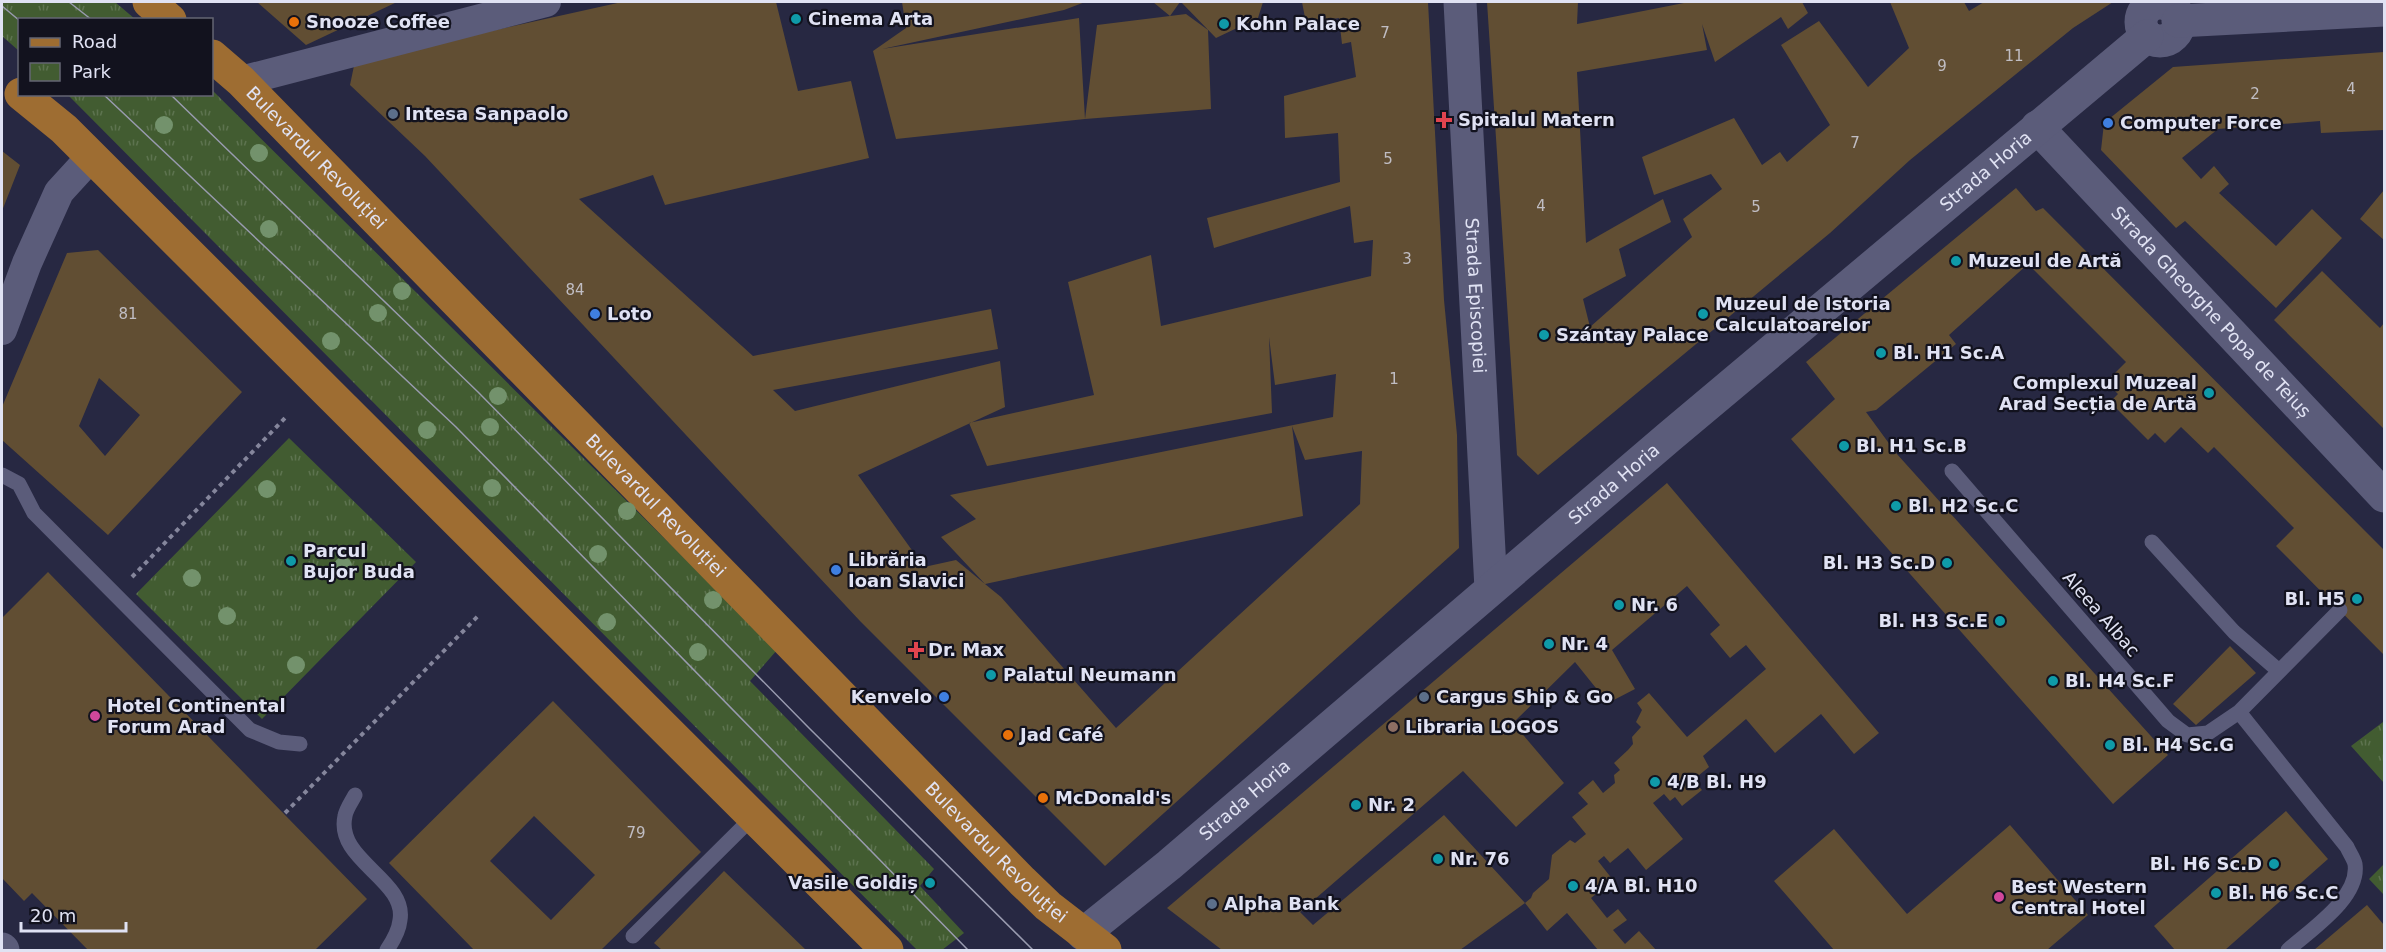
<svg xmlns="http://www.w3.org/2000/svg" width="2386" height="952" viewBox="0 0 2386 952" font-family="'DejaVu Sans',sans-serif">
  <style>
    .park { fill: url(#park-tufts) }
    .building { fill: #614e33; fill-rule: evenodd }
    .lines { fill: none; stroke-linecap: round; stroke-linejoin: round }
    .path { stroke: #85869c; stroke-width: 4; stroke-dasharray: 4.5 4.5; stroke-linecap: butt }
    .lane { stroke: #5b5c7a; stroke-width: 15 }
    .street { stroke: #5b5c7a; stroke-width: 30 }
    .secondary { stroke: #5b5c7a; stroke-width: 33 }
    .primary { stroke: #9e6d32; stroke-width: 33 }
    .tram { stroke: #999baf; stroke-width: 1.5 }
    .tree { fill: #73926c }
    .culture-dot { fill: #0f9aa8; stroke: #12121e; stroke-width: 2 }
    .food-dot { fill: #e8710a; stroke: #12121e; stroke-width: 2 }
    .service-dot { fill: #5c6f8a; stroke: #12121e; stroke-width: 2 }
    .health-dot { fill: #e0444e; stroke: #12121e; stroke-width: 2 }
    .shop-dot { fill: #3f7fe0; stroke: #12121e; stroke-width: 2 }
    .hotel-dot { fill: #d1479c; stroke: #12121e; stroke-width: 2 }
    .education-dot { fill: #8d6e63; stroke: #12121e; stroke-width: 2 }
    .labels { text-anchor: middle; stroke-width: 4.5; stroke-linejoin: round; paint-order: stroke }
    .number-label { font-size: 15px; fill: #c0bdc3 }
    .poi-label { font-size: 18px; font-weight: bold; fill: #e0e2f3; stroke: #12121e; text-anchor: start }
    .street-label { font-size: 18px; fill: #e0e2f3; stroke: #12121e }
  </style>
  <defs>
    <pattern id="park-tufts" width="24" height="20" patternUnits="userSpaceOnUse" patternTransform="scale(1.5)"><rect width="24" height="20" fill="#425c31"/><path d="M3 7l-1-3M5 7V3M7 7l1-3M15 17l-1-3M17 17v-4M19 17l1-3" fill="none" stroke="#5d734f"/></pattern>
  </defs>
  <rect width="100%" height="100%" fill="#272842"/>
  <path class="park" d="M 2,2 L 115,2 L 135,19 L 20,20 L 19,51 L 2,36 Z
    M 212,90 L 777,650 L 750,681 L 934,869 L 920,886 L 964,933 L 942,950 L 917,950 L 68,95 L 212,94 Z
    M 289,438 L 416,562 L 262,719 L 136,594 Z
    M 2383,722 L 2384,724 L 2384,783 L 2351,746 Z
    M 2384,864 L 2384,895 L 2369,879 Z"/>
  <path class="building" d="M 257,2 L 397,2 L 306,45 Z
    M 622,2 L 776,2 L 798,91 L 851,81 L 869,158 L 665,205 L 653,175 L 579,199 L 753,356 L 991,309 L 998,349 L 773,390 L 795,411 L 1000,361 L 1005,407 L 858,475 L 924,567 L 956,560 L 985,584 L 941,537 L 976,519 L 950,495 L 1333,417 L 1336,374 L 1275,385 L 1269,337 L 1272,413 L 987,466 L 969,423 L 1094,395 L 1068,282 L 1151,255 L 1161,326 L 1371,276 L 1373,240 L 1354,243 L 1350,206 L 1214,248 L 1207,218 L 1340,182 L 1338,133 L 1285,138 L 1284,96 L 1356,77 L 1351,42 L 1342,44 L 1339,18 L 1306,23 L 1302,2 L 1428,2 L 1444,300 L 1457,435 L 1459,548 L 1105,866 L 860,621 L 425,156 L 350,85 L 355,61 ZM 1292,426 L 1305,460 L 1362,451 L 1360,504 L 1116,728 L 1001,597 L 985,584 L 1303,516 Z
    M 902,2 L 1085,2 L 1064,10 L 882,49 L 1079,18 L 1085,119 L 896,139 L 873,51 L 906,28 Z
    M 1153,2 L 1180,2 L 1170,16 L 1186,14 L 1208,30 L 1211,109 L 1085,119 L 1097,25 L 1170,16 Z
    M 1181,2 L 1263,2 L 1258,18 L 1216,38 Z
    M 1487,2 L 1578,2 L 1577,24 L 1689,2 L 1802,2 L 1808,13 L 1788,29 L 1781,17 L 1715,62 L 1702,24 L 1707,50 L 1577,72 L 1586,243 L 1663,199 L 1671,222 L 1619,249 L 1626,276 L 1583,299 L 1590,327 L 1692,237 L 1683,219 L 1722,189 L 1711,174 L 1654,195 L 1642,157 L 1734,118 L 1762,165 L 1780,152 L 1787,162 L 1830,125 L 1781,45 L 1819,21 L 1868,87 L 1909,48 L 1890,2 L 1964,2 L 1969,11 L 1984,2 L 2113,2 L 2073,28 L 1910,160 L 1830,233 L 1538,475 L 1517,455 Z
    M 2384,52 L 2384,130 L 2321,133 L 2320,121 L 2218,129 L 2182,158 L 2201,179 L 2214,166 L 2229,184 L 2219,193 L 2276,246 L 2312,209 L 2342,238 L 2276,308 L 2185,221 L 2176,228 L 2101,150 L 2104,123 L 2173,67 Z
    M 2,151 L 20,165 L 2,211 Z
    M 2016,188 L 2036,211 L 2043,208 L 2384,550 L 2384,655 L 2276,546 L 2294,528 L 2214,447 L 2208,453 L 2181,427 L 2165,443 L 2155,433 L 2148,440 L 2110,402 L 2118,394 L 2106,382 L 2126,362 L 2028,264 L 1949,335 L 1956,344 L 1876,410 L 1866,412 L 1896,453 L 2168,755 L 2113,804 L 1791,439 L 1835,399 L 1806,362 Z
    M 2384,190 L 2384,240 L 2360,219 Z
    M 98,250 L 242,392 L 108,535 L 2,440 L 2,407 L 67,253 ZM 99,378 L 140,415 L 105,456 L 79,426 Z
    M 2322,271 L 2380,328 L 2384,323 L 2384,429 L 2274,320 Z
    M 1667,483 L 1879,733 L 1854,754 L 1821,714 L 1775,753 L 1746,719 L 1703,756 L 1709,767 L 1693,780 L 1702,790 L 1682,806 L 1675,797 L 1670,801 L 1664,794 L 1653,803 L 1683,839 L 1646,870 L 1628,848 L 1610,863 L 1604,856 L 1598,861 L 1613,880 L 1591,898 L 1607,918 L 1618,909 L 1627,920 L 1613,930 L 1625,944 L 1639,931 L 1656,950 L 1598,950 L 1567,913 L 1547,931 L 1525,903 L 1460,950 L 1222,950 L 1167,908 ZM 1687,586 L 1720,625 L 1710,634 L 1730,658 L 1746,645 L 1766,669 L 1687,737 L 1649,693 L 1637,703 L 1642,710 L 1636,722 L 1641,727 L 1632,737 L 1633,744 L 1628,750 L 1614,763 L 1620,770 L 1614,775 L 1615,783 L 1603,793 L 1593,780 L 1578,793 L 1588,804 L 1572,817 L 1586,834 L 1575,843 L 1570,840 L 1552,855 L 1549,879 L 1533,893 L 1531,898 L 1525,903 L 1444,815 L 1313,925 L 1300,912 L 1463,771 L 1516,827 L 1564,783 L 1513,723 L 1575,662 L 1608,703 L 1635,689 L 1612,650 Z
    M 48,572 L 367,899 L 315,950 L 88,950 L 32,893 L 24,901 L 2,878 L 2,618 Z
    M 2230,646 L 2256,673 L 2196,725 L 2173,704 Z
    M 553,701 L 701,852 L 601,950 L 474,950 L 389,863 ZM 534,816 L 595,875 L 551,920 L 490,861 Z
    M 2286,811 L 2328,859 L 2225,950 L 2175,950 L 2154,926 Z
    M 2010,825 L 2088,915 L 2047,950 L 1834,950 L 1774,881 L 1834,829 L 1907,914 Z
    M 724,871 L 806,950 L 662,950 L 654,943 Z
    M 2367,905 L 2384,925 L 2384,950 L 2314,950 Z"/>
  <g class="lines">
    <path class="path" d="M 132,577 L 285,418
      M 285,813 L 479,615"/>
    <path class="lane" d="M 1952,471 L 2168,721 L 2187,735 L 2208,733 L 2239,712 L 2340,610
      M 2,475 L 19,484 L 34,513 L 250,730 L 279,742 L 300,744
      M 2152,542 L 2234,632 L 2279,671
      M 2239,712 L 2347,847 C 2349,852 2354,859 2355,864 C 2360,898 2310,930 2288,950
      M 355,795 C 352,801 346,809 345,816 C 335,860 407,880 400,920 C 399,931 393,941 387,950
      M 633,936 L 753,817"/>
    <path class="street" d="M 2156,2 L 2157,3
      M 241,81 L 546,2
      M 2,330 L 27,263 L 59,192 L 91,157"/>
    <g class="secondary">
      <path id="s1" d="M 1460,2 L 1491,589"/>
      <circle cx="2160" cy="22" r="19"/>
      <path d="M 2178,21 L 2384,10"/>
      <path id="s2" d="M 2037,127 L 2384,496"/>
      <path id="s3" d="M 1083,934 L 1169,865 L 1669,437 L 2147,36"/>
      <path d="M 2,949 L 3,950"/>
    </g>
    <g class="primary">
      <path d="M 149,2 L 170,20"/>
      <path id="s4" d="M 212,56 L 241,81 L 1022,881 L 1048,906 L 1105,950"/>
      <path d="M 21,94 L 64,129 L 887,950"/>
    </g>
    <path class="tram" d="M 69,2 L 92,20
      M 2,6 L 20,21
      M 103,94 L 456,427 L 968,950
      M 170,94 L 478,392 L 809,728 L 1033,950"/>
  </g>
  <g class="tree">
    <circle cx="164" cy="125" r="9"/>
    <circle cx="259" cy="153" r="9"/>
    <circle cx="269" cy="229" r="9"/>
    <circle cx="402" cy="291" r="9"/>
    <circle cx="378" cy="313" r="9"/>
    <circle cx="331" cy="341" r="9"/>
    <circle cx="498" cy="396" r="9"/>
    <circle cx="490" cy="427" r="9"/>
    <circle cx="427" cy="430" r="9"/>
    <circle cx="492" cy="488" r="9"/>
    <circle cx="267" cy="489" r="9"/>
    <circle cx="627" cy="511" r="9"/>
    <circle cx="598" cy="554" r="9"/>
    <circle cx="343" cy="566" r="9"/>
    <circle cx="192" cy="578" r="9"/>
    <circle cx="713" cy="600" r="9"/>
    <circle cx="227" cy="616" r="9"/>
    <circle cx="607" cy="622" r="9"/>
    <circle cx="698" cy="652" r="9"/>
    <circle cx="296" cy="665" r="9"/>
  </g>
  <g class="culture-dot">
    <circle cx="796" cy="19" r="6"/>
    <circle cx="1224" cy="24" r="6"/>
    <circle cx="1956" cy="261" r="6"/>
    <circle cx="1703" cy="314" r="6"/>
    <circle cx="1544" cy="335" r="6"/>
    <circle cx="1881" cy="353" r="6"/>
    <circle cx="2209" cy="393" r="6"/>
    <circle cx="1844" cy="446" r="6"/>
    <circle cx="1896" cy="506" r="6"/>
    <circle cx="291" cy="561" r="6"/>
    <circle cx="1947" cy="563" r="6"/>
    <circle cx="2357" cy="599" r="6"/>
    <circle cx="1619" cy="605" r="6"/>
    <circle cx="2000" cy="621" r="6"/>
    <circle cx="1549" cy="644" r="6"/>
    <circle cx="991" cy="675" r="6"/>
    <circle cx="2053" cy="681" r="6"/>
    <circle cx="2110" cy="745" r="6"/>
    <circle cx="1655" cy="782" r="6"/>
    <circle cx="1356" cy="805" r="6"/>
    <circle cx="1438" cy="859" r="6"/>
    <circle cx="2274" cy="864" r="6"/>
    <circle cx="930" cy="883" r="6"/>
    <circle cx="1573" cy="886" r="6"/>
    <circle cx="2216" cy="893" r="6"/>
  </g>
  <g class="food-dot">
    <circle cx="294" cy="22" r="6"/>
    <circle cx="1008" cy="735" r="6"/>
    <circle cx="1043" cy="798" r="6"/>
  </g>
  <g class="service-dot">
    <circle cx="393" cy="114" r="6"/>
    <circle cx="1424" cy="697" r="6"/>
    <circle cx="1212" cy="904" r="6"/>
  </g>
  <g class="health-dot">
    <path d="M1441 111h6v6h6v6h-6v6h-6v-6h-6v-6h6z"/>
    <path d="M913 641h6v6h6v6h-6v6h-6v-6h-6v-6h6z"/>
  </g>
  <g class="shop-dot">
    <circle cx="2108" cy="123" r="6"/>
    <circle cx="595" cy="314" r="6"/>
    <circle cx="836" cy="570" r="6"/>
    <circle cx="944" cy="697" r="6"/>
  </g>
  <g class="hotel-dot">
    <circle cx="95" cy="716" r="6"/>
    <circle cx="1999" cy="897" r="6"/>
  </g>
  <circle class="education-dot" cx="1393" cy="727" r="6"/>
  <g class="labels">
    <g class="number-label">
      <text x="1385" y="38">7</text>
      <text x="2014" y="61">11</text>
      <text x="1942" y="71">9</text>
      <text x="2351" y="94">4</text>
      <text x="2255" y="99">2</text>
      <text x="1855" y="148">7</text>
      <text x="1388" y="164">5</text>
      <text x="1541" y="211">4</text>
      <text x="1756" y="212">5</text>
      <text x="1407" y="264">3</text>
      <text x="575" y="295">84</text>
      <text x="128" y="319">81</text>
      <text x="1394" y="384">1</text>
      <text x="636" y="838">79</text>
    </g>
    <g class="poi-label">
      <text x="808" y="25">Cinema Arta</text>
      <text x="306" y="28">Snooze Coffee</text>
      <text x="1236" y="30">Kohn Palace</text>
      <text x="405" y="120">Intesa Sanpaolo</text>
      <text x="1458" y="126">Spitalul Matern</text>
      <text x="2120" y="129">Computer Force</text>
      <text x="1968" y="267">Muzeul de Artă</text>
      <text x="1715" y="310">Muzeul de Istoria<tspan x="1715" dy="21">Calculatoarelor</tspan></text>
      <text x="607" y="320">Loto</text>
      <text x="1556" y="341">Szántay Palace</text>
      <text x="1893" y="359">Bl. H1 Sc.A</text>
      <text x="2197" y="389" text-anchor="end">Complexul Muzeal<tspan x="2197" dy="21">Arad Secția de Artă</tspan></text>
      <text x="1856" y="452">Bl. H1 Sc.B</text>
      <text x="1908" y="512">Bl. H2 Sc.C</text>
      <text x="303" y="557">Parcul<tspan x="303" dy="21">Bujor Buda</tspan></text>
      <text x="848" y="566">Librăria<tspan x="848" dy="21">Ioan Slavici</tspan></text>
      <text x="1935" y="569" text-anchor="end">Bl. H3 Sc.D</text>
      <text x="2345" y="605" text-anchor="end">Bl. H5</text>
      <text x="1631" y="611">Nr. 6</text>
      <text x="1988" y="627" text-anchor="end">Bl. H3 Sc.E</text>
      <text x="1561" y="650">Nr. 4</text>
      <text x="928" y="656">Dr. Max</text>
      <text x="1003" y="681">Palatul Neumann</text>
      <text x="2065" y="687">Bl. H4 Sc.F</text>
      <text x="932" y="703" text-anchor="end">Kenvelo</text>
      <text x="1436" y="703">Cargus Ship &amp; Go</text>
      <text x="107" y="712">Hotel Continental<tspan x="107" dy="21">Forum Arad</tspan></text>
      <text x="1405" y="733">Libraria LOGOS</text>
      <text x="1020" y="741">Jad Café</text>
      <text x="2122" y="751">Bl. H4 Sc.G</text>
      <text x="1667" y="788">4/B Bl. H9</text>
      <text x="1055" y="804">McDonald's</text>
      <text x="1368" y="811">Nr. 2</text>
      <text x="1450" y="865">Nr. 76</text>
      <text x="2262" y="870" text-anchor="end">Bl. H6 Sc.D</text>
      <text x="918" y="889" text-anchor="end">Vasile Goldiș</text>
      <text x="1585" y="892">4/A Bl. H10</text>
      <text x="2011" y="893">Best Western<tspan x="2011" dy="21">Central Hotel</tspan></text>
      <text x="2228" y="899">Bl. H6 Sc.C</text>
      <text x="1224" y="910">Alpha Bank</text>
    </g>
    <g class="street-label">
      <text dy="6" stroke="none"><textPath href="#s4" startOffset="146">Bulevardul Revoluției</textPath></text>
      <text dy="6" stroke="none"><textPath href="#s3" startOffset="1182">Strada Horia</textPath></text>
      <text dy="6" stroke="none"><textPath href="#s1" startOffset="294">Strada Episcopiei</textPath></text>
      <text dy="6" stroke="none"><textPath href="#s2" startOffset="254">Strada Gheorghe Popa de Teiuș</textPath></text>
      <text dy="6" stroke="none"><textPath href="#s3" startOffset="696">Strada Horia</textPath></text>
      <text dy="6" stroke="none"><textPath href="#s4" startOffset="632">Bulevardul Revoluției</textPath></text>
      <text transform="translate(2101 614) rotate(49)" y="6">Aleea Albac</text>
      <text dy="6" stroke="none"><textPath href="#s3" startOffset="210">Strada Horia</textPath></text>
      <text dy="6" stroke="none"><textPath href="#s4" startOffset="1118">Bulevardul Revoluției</textPath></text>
    </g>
  </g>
  <rect width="2386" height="952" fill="none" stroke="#e0e2f3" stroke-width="6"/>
  <rect x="18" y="18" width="195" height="78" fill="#12121e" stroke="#646573" stroke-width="1.5"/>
  <rect x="30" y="38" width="30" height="9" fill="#9e6d32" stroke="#646573" stroke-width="1.5"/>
  <text x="72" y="48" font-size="18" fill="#e0e2f3">Road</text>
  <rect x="30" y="63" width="30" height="18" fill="url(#park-tufts)" stroke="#646573" stroke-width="1.5"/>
  <text x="72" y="78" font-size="18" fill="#e0e2f3">Park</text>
  <path d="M21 922v9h105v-9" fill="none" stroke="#e0e2f3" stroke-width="3"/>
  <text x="30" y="922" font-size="18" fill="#e0e2f3" stroke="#12121e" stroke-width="4.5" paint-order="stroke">20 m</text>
</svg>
